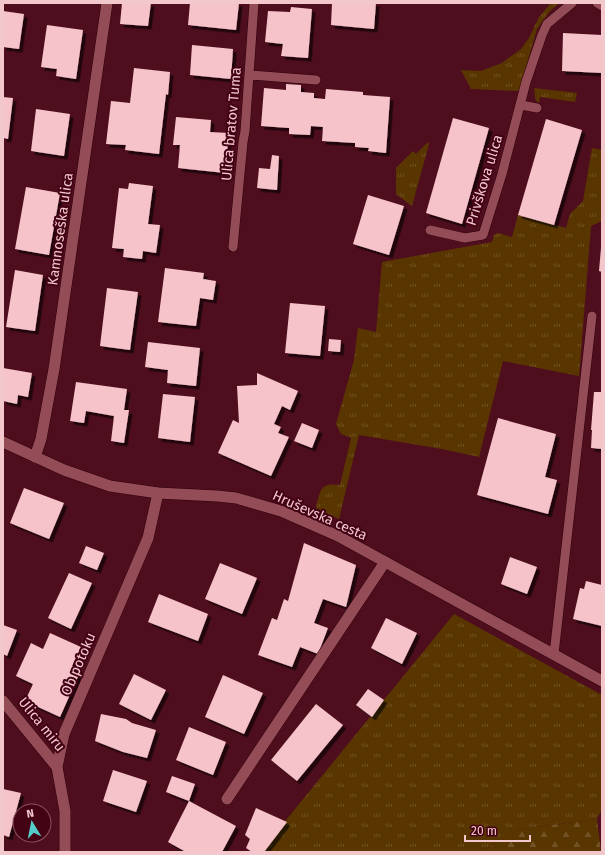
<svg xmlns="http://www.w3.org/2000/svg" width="605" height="855" viewBox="0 0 605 855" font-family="'Fira Sans',sans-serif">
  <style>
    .grass { fill: url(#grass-tufts) }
    .forest { fill: url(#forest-firs) }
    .building { fill: #f5c3c9; filter: url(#shadow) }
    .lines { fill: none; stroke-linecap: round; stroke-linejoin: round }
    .service-casing { stroke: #2d000a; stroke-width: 10 }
    .minor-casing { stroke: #2d000a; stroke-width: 12 }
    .tertiary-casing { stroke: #2d000a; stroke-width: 12 }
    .service { stroke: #944c57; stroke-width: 9 }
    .minor { stroke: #944c57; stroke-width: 11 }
    .tertiary { stroke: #944c57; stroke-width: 11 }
    .labels { text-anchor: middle; stroke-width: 4; stroke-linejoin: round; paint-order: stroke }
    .street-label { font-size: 14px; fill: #f2c8cc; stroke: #440215 }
  </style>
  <defs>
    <pattern id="grass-tufts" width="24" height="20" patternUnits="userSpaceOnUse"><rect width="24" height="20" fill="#593600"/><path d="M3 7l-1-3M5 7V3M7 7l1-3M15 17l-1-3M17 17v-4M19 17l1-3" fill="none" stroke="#715224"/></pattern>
    <pattern id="forest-firs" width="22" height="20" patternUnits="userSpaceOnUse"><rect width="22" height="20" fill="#593600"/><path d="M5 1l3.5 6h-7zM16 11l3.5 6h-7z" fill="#715224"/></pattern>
    <filter id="shadow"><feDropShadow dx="3.5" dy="3.5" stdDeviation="0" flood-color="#0009"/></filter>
  </defs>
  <rect width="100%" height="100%" fill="#4f0e1e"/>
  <path class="grass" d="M 551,3 L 559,3 L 549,12 L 537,29 L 519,91 L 471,89 L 461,70 L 481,71 L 502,63 L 521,49 L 529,38 L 539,17 Z
    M 534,88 L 577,93 L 575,102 L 540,97 L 539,103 C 533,100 536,94 534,88 Z
    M 428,142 L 429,144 L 412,206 L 396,194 L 396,168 L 413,151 L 416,154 Z
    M 592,148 L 602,150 L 602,221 L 591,226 L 579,376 L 503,361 L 479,457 L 442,449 L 359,435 L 339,519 L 316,508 C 320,491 320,482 340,485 L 351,438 L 341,434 L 336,424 L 354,360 L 358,328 L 376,332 L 382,262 L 492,242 L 494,235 L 498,233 L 512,237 L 518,215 L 566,228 L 570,214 L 583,201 Z
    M 454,614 L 602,695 L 602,809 L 597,819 L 521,829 L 481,852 L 260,852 Z"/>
  <path class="forest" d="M 597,819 L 601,852 L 481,852 L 521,829 Z"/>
  <path class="building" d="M 122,3 L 151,3 L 148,26 L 120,24 Z
    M 190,3 L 239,3 L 236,30 L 188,25 Z
    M 332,3 L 376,3 L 374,29 L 331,25 Z
    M 291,7 L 312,9 L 308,58 L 281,56 L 283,44 L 265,42 L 268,11 L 290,12 Z
    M 3,11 L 24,14 L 19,49 L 3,47 Z
    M 47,25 L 83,30 L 76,79 L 56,76 L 57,69 L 41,67 Z
    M 563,33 L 602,35 L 602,73 L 562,71 Z
    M 192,45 L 233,49 L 231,79 L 190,75 Z
    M 134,68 L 170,72 L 168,95 L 166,94 L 159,154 L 125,150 L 126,145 L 106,144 L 111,101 L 130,103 Z
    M 286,84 L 301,85 L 301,92 L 314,93 L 314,98 L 325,99 L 326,89 L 363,92 L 363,95 L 390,97 L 386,153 L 368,151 L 369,148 L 355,147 L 355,143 L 322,141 L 323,127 L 311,126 L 310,135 L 289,134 L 289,128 L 261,126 L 264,88 L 286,90 Z
    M 3,97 L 13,98 L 8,139 L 3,138 Z
    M 36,109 L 70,114 L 64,156 L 31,151 Z
    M 176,117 L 211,120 L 210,132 L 229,133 L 225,173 L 178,168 L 180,145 L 173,145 Z
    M 453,118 L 489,128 L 462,224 L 426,213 Z
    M 546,119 L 582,130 L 554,225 L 518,215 Z
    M 272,155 L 279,156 L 277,190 L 257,188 L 259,168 L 270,169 Z
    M 129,183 L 153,186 L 148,224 L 160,225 L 156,253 L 143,251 L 142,259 L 123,257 L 124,249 L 112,248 L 119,188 L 128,189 Z
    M 26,187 L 60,193 L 49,255 L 15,249 Z
    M 368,195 L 404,206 L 389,255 L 353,244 Z
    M 601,248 L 602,248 L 602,272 L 599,271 Z
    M 165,268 L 204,273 L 203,279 L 216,281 L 213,300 L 200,298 L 196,326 L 158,322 Z
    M 15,270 L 43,275 L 35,331 L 6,327 Z
    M 107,288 L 138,292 L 130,350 L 100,346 Z
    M 290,303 L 325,306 L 320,356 L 285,353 Z
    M 329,339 L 341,340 L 340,352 L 328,351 Z
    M 148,342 L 200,348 L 196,386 L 167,383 L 168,370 L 145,367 Z
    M 3,368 L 32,373 L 28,397 L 18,395 L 17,404 L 3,401 Z
    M 257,373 L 298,391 L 290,410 L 282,406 L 274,424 L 281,427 L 278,433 L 289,437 L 271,476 L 218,453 L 233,420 L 239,423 L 237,386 L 257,385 Z
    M 76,382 L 127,389 L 124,410 L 129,410 L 124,443 L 111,441 L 114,416 L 86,411 L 84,423 L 70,421 Z
    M 594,392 L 602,392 L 602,449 L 591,448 L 592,430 L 591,430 Z
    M 163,394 L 195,397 L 190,442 L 158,438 Z
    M 498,418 L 556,434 L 545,477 L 557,480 L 548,514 L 477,495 Z
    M 302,423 L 319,430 L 312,448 L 294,441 Z
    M 24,488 L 64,503 L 49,539 L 10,523 Z
    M 304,543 L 356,565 L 346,607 L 323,599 L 314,623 L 328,628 L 318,654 L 300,647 L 292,667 L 258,655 L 272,618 L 277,620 L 284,599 L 288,601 Z
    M 86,546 L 104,553 L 97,570 L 79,563 Z
    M 510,557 L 537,567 L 527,594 L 501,584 Z
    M 220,563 L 257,578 L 242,614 L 205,599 Z
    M 69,573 L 92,583 L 71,629 L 48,618 Z
    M 586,581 L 602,585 L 602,626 L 573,619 L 580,588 L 584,589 Z
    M 159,594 L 208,614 L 198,641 L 148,622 Z
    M 386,618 L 417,633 L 402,664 L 371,648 Z
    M 3,625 L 17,630 L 7,656 L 3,654 Z
    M 50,633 L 81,647 L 72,666 L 81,670 L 60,717 L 25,701 L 33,684 L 16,676 L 31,643 L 43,649 Z
    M 134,674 L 166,690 L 151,720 L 119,704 Z
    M 223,675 L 263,693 L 244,734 L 205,717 Z
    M 368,689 L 384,700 L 372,717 L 356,705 Z
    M 316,704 L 343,725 L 297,781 L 271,760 Z
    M 101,714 L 126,719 L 132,723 L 156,730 L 147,758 L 123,752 L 95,741 Z
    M 189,727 L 226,742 L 213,775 L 176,760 Z
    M 113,770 L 147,781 L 136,812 L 103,801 Z
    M 172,776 L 195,784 L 189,801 L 166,792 Z
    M 3,789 L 21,793 L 9,837 L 3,835 Z
    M 189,801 L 236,826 L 222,852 L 186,852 L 168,842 Z
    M 256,808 L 287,822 L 264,852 L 252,852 L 246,848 L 250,839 L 245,835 Z"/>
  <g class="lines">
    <defs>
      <path id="service" d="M 597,3 L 602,6
        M 250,75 L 316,80
        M 521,105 L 537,108
        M 430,230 L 465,238 L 483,235 L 502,174 L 526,82 L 542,35 L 547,24 L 572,3
        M 233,247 L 243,142 L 245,131 L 254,3
        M 554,654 L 592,316"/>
      <path id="minor" d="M 35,457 L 41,439 L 54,369 L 107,3
        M 3,701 L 57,767
        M 227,799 L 385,562
        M 65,852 L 65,811 L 57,767 L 64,734 L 148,538 L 158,493"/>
      <path id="tertiary" d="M 3,442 L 64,470 L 110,486 L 158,493 L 217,496 L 236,498 L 281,511 L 338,536 L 602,681"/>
    </defs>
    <use href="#service" class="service-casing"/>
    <use href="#minor" class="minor-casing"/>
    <use href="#tertiary" class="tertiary-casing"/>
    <use href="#service" class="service"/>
    <use href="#minor" class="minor"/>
    <use href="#tertiary" class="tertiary"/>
  </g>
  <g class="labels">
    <g class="street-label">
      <text transform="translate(231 124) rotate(-85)" y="5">Ulica bratov Tuma</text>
      <text transform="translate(484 180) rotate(-73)" y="5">Privškova ulica</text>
      <text transform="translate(60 229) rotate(-82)" y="5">Kamnoseška ulica</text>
      <text transform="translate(320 515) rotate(24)" y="5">Hruševska cesta</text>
      <text transform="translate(78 664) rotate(-67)" y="5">Ob potoku</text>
      <text transform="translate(42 724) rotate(51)" y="5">Ulica miru</text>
    </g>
  </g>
  <rect width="605" height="855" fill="none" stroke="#f2c8cc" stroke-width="8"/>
  <g transform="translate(32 823) rotate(350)"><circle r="19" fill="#440215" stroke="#8a515e"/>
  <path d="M0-3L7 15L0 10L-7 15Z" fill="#54cdc8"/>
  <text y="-6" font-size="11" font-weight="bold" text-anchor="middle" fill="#f2c8cc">N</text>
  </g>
  <path d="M465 835v6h65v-6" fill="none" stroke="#f2c8cc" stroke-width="2"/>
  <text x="471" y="835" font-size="12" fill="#f2c8cc" stroke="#440215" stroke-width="3" paint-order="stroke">20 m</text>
</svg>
